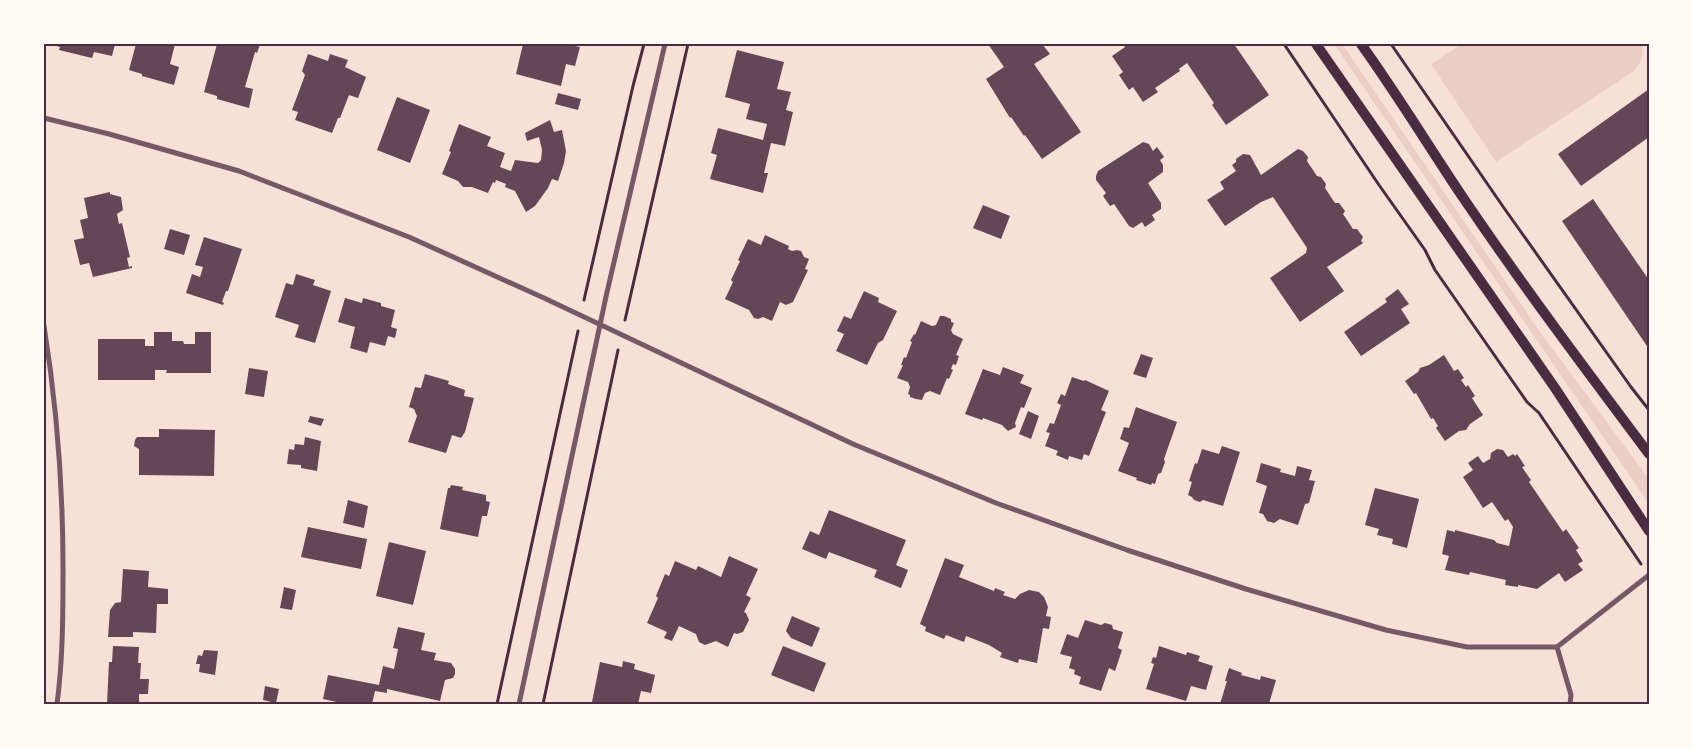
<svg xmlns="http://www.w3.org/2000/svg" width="1693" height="748" viewBox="0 0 1693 748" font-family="'Fira Sans',sans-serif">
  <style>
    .green { fill: #ebcfc5 }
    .building { fill: #644757 }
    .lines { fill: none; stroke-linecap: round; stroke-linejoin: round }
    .path { stroke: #4a2c40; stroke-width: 3 }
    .minor { stroke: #755966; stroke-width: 5 }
    .secondary { stroke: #4a2c40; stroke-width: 10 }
    .neatline { fill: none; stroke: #4a2c40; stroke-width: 2 }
  </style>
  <rect width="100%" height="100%" fill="#f7e1d7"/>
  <path class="green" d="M 1334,44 L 1342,44 L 1543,336 L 1649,479 L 1649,504 Z
    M 1462,44 L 1643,44 C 1644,55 1641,62 1634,71 L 1496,162 L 1431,64 Z"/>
  <path class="building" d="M 49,44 L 115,44 L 112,56 L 94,52 L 92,58 L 59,50 L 60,47 Z
    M 136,44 L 175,44 L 170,64 L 179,67 L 174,85 L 142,76 L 142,74 L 129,70 Z
    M 217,44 L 260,44 L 257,53 L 255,52 L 245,87 L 253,89 L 249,108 L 217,99 L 217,96 L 204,92 Z
    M 523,44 L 565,44 L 580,47 L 575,66 L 566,64 L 561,86 L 516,74 Z
    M 988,44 L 1042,44 L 1050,54 L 1034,64 L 1081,132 L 1042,159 L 1025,135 L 1024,136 L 1011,117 L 1010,118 L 986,79 L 1004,67 Z
    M 1123,44 L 1234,44 L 1269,95 L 1226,125 L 1212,105 L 1214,103 L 1187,63 L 1179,69 L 1180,71 L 1155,88 L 1158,92 L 1143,102 L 1133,87 L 1129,90 L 1119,75 L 1123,72 L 1112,56 L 1125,47 Z
    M 737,50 L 784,62 L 777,89 L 791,92 L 786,110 L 793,112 L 785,146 L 771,143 L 764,173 L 768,173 L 763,193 L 710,179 L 717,155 L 711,153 L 718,128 L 763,140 L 767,124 L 746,119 L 750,104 L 725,97 Z
    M 308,54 L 328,61 L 330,54 L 348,60 L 345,67 L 366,77 L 358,98 L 349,95 L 340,118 L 338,118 L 332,133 L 295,120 L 298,112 L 292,110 L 305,75 L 302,71 Z
    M 1649,89 L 1649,137 L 1581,186 L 1558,154 Z
    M 558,93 L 581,99 L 578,110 L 555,104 Z
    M 397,97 L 430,110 L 410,163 L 377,150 Z
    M 550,120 L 554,132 L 562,130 L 566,151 L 564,163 L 558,181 L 552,179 L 548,188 L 535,206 L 526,212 L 515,191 L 505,187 L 506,184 L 496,180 L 495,183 L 493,182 L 488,193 L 472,187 L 463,187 L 458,181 L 442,174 L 451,152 L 449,151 L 459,124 L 491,137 L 487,146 L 505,153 L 500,167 L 511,171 L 515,160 L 538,163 L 541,160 L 542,150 L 539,137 L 527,141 L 525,133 Z
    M 1143,142 L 1149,144 L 1153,151 L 1157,147 L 1164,157 L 1160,160 L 1163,165 L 1163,172 L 1148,183 L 1161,203 L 1161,209 L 1152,215 L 1155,220 L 1145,227 L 1142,222 L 1133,228 L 1129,226 L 1114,204 L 1110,206 L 1103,196 L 1106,193 L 1096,180 L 1096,176 L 1098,171 Z
    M 1298,149 L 1303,151 L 1308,157 L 1307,161 L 1317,176 L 1321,177 L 1326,184 L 1325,188 L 1335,203 L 1339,203 L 1345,211 L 1343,214 L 1353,229 L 1357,229 L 1363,237 L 1361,241 L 1363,243 L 1327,267 L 1344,291 L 1300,322 L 1270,278 L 1306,253 L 1307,248 L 1273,197 L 1261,202 L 1225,226 L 1207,200 L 1224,189 L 1220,182 L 1236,171 L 1232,165 L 1236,162 L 1236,159 L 1243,154 L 1250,155 L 1261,175 Z
    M 110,192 L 110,194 L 121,197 L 123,210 L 117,214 L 119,224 L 122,223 L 130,257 L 127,258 L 129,267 L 132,266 L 132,268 L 93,277 L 89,263 L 80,265 L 74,240 L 84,238 L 80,220 L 88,218 L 84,198 Z
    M 1593,199 L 1649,280 L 1649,349 L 1562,221 Z
    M 983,205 L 1010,216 L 1001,239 L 973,228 Z
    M 170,229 L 190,235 L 184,255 L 164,249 Z
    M 765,235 L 789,246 L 788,249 L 792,251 L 797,250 L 801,251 L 804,257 L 809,259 L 805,269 L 808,270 L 793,302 L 786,305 L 780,302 L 772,321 L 763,317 L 758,319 L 754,318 L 749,310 L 725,299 L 733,282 L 731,280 L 740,261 L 738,260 L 748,239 L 761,245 Z
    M 204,237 L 242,249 L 228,291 L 226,291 L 222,302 L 224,303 L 223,305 L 186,293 L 192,274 L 200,277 L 203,267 L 195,265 Z
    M 296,274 L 315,280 L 313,285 L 331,291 L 315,343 L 295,337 L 299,325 L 275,317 L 286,283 L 293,285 Z
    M 1398,289 L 1409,304 L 1401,309 L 1410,323 L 1361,356 L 1344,332 L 1387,302 L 1385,299 Z
    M 864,291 L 879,298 L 878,302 L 897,311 L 883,340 L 878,343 L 867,365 L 836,351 L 844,334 L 837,331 L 844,316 L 851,319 Z
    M 345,298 L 362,303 L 363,298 L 381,303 L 381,306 L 395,310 L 391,327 L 397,329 L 395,338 L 388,336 L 385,346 L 370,342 L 367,353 L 350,348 L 355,327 L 338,322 Z
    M 940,316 L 944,316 L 951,319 L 951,322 L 954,323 L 951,330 L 953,334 L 963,339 L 956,355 L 959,356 L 956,365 L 953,364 L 951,369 L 953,370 L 949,379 L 947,378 L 940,395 L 930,391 L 925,393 L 922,400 L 916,399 L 910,397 L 910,395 L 908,394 L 910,387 L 908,382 L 897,378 L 903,365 L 901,365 L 904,357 L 906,358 L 912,342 L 910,341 L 914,334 L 915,335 L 921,321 L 932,326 L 936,325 Z
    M 154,332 L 172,332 L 172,341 L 183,341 L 184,344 L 195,344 L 195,332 L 211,332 L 211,373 L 166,373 L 167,370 L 155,370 L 155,380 L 98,380 L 98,339 L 145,339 L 145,346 L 154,346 Z
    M 1141,354 L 1153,358 L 1146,378 L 1133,374 Z
    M 1444,355 L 1454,371 L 1458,369 L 1464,378 L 1461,380 L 1466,387 L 1468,385 L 1475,396 L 1472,398 L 1483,415 L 1470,424 L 1466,430 L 1459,431 L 1445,441 L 1436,428 L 1438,426 L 1433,418 L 1431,419 L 1416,393 L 1414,394 L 1405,381 L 1418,372 L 1420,368 L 1429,365 Z
    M 1003,367 L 1024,375 L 1020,383 L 1032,388 L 1024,408 L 1021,407 L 1015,423 L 1016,427 L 1008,431 L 1002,425 L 983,418 L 982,420 L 965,414 L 983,369 L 1000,375 Z
    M 249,368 L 268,371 L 264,397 L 245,394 Z
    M 425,374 L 449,381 L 448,384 L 465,390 L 464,396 L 474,398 L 465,432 L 461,438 L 452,435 L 446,453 L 408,442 L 417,416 L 414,409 L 409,407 L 415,387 L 421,388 Z
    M 1072,377 L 1084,381 L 1085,380 L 1109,391 L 1101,410 L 1106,412 L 1089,456 L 1084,454 L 1082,460 L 1069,456 L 1068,460 L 1056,455 L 1058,451 L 1045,446 L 1050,433 L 1046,432 L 1050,423 L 1054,424 L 1061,405 L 1057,403 L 1061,394 L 1065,396 Z
    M 1136,407 L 1177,422 L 1164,459 L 1165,462 L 1161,473 L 1158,474 L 1155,484 L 1152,483 L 1151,485 L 1136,480 L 1137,478 L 1118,471 L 1129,443 L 1120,439 L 1124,427 L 1129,428 Z
    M 1028,411 L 1039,416 L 1031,439 L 1019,434 Z
    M 310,416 L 324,419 L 321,426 L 308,422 Z
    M 159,429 L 215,430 L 214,476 L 139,475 L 139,449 L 134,446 L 135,440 L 137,437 L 159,437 Z
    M 305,437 L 321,441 L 317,471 L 301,468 L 301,465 L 287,464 L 289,449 L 294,450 L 295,444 L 304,445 Z
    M 1222,446 L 1240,452 L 1223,506 L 1203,500 L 1200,502 L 1194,500 L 1192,497 L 1188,495 L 1192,482 L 1189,481 L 1195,463 L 1197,464 L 1202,449 L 1219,454 Z
    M 1497,449 L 1503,450 L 1508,457 L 1513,454 L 1515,456 L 1517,454 L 1525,466 L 1522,467 L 1531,480 L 1529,482 L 1563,532 L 1566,529 L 1579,548 L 1576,550 L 1583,561 L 1578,564 L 1583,570 L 1565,582 L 1559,573 L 1537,589 L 1518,585 L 1518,587 L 1505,585 L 1506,580 L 1470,572 L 1469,575 L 1445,570 L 1449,556 L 1442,554 L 1447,530 L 1455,532 L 1455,530 L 1494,540 L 1497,543 L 1509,546 L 1513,527 L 1508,519 L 1505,521 L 1492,502 L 1483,508 L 1463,477 L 1473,470 L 1468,463 L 1478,456 L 1483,463 L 1490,459 L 1491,453 Z
    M 1261,463 L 1281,469 L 1280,472 L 1295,476 L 1297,466 L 1312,470 L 1309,480 L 1315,481 L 1309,503 L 1305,504 L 1298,525 L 1280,519 L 1274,523 L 1267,521 L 1263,514 L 1259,513 L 1267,486 L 1256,482 Z
    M 451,485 L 463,487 L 462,490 L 486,495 L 486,501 L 490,502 L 487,516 L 482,516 L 478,537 L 440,529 L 448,488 L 450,488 Z
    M 1375,488 L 1419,499 L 1407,548 L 1392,544 L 1393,539 L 1377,535 L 1379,529 L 1365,525 Z
    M 348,500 L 368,506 L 364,528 L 343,523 Z
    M 829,510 L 906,540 L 896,565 L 908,570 L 901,588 L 874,577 L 877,570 L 829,552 L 826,559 L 802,549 L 810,531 L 819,535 Z
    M 308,527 L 367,539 L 361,569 L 301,557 Z
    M 389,542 L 426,551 L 413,605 L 376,596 Z
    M 729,556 L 758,569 L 746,595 L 751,598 L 744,612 L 746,613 L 749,620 L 743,632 L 737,634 L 734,633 L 728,647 L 716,641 L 705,645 L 699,642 L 696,634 L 679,626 L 672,641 L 664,638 L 667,632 L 647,623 L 658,598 L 656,596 L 665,574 L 669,576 L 675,561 L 696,570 L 698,566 L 721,577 Z
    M 945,558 L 964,565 L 959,577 L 994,591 L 995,588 L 1005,592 L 1003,595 L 1015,599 L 1020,594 L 1029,590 L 1039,592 L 1044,597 L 1048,607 L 1046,616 L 1051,617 L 1049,629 L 1043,628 L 1037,663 L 1019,659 L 1018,663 L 1000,657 L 1002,653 L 989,645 L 966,636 L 964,642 L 946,635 L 944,639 L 925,631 L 926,627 L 920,624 Z
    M 123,569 L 149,571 L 148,587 L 168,589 L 168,604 L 157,604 L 156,633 L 133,632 L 133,637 L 108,637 L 110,610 L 115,603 L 121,602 Z
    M 284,587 L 296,590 L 292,610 L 280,608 Z
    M 792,616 L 820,628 L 812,647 L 791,638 L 786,631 Z
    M 1085,620 L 1101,625 L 1105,623 L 1112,625 L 1113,629 L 1123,632 L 1118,648 L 1122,650 L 1115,671 L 1109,668 L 1101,691 L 1079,684 L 1081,677 L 1074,674 L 1075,670 L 1069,668 L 1072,657 L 1060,654 L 1067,634 L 1078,638 Z
    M 398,627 L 425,633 L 421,650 L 436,653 L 434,660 L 451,663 L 455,669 L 455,674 L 453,678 L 445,680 L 440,701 L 387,689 L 387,693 L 375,691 L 372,704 L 346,704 L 323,699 L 328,675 L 379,685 L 383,666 L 394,669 L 398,649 L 393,648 Z
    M 113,646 L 139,647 L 138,663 L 141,663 L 140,679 L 149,679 L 148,694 L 139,694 L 139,704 L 107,704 L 109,662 L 112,662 Z
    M 783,646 L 826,663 L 814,692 L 771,675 Z
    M 1159,646 L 1186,655 L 1187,652 L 1200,656 L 1198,661 L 1213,666 L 1206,690 L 1191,686 L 1186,701 L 1146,689 L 1154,664 L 1151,663 L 1153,657 L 1156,658 Z
    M 204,650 L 218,651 L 215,675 L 199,672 L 200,664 L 196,664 L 198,655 L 202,656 Z
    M 623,661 L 635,664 L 634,669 L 655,675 L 651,693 L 641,691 L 638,704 L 601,704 L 592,702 L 600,662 L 622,667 Z
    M 1229,668 L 1242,673 L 1241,675 L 1260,680 L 1261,676 L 1276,680 L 1269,704 L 1220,704 L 1227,681 L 1225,681 Z
    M 265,686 L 279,689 L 276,703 L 263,700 Z"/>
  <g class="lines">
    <path class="path" d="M 1284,44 L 1379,185 L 1425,250 L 1435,270 L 1527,402 L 1539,413 L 1641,564
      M 1391,44 L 1504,208 L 1631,387 L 1649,410
      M 584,300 L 633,86 L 644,44
      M 625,320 L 688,44
      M 497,704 L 578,331
      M 543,704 L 618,350
      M 1596,704 L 1597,704"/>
    <path class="minor" d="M 44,118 L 109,134 L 239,171 L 409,237 L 544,298 L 853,444 L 996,503 L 1127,550 L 1246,589 L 1386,630 L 1467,647 L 1557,647 L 1649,575
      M 44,326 C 57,407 63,486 63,568 C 63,613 63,659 57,704
      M 1557,647 L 1571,695 L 1570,704
      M 519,704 L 607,292 L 665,44"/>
    <path class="secondary" d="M 1316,44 L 1555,388 L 1649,531
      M 1361,44 C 1397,94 1429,147 1464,199 C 1523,286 1586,370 1649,454"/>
  </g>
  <rect width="1693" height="748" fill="none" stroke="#fffaf5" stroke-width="90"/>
  <rect x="45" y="45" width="1603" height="658" class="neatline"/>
</svg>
